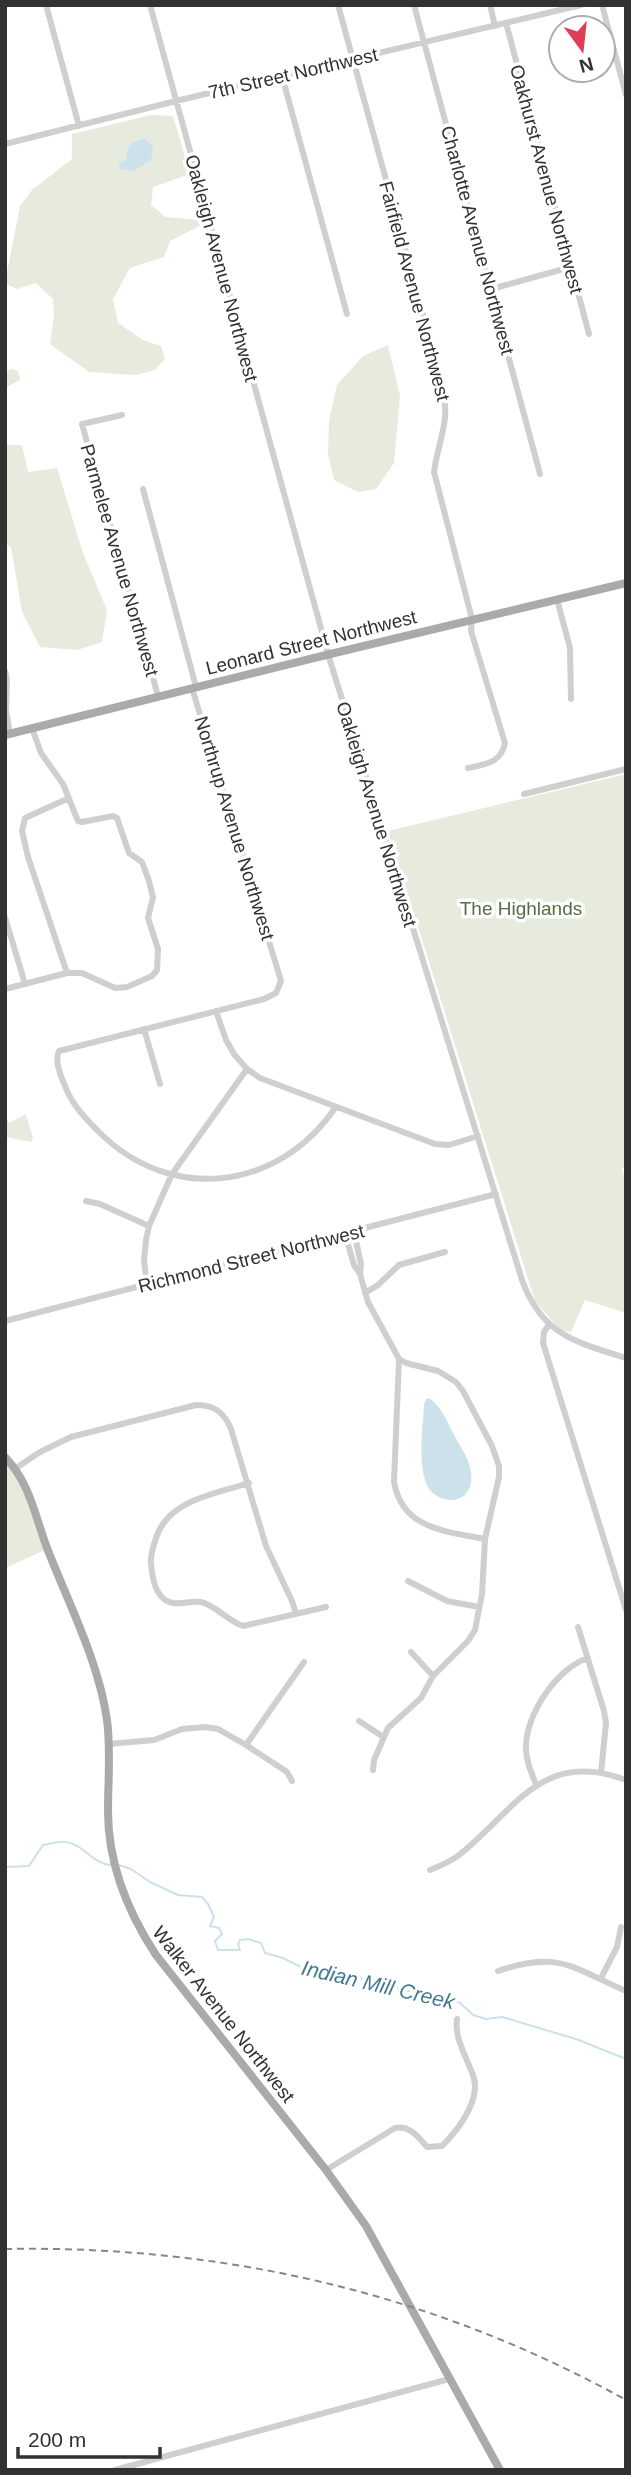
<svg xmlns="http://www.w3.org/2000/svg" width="631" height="2475" viewBox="0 0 631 2475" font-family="Arial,sans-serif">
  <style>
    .green { fill: #e6ebde }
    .water { fill: #cce1ea }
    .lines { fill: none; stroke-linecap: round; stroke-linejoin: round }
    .stream { stroke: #cce1ea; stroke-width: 2 }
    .minor { stroke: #cfcfcf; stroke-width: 6 }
    .major { stroke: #aaa; stroke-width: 8 }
    .rail { stroke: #878787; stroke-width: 2; stroke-dasharray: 7 5; stroke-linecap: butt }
    .labels { text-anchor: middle; stroke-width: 7; stroke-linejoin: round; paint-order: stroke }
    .street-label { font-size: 19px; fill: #323232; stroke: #fff }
    .park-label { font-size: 19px; fill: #596d40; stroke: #fff }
    .water-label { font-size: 21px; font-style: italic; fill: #427a92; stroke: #fff }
  </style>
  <rect width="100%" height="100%" fill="#fff"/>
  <path class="green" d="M 151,115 L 173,116 L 190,174 L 153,187 L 151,205 L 166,217 L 196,220 L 201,225 L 170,241 L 164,257 L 130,268 L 113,299 L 118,323 L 143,340 L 161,346 L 165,359 L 155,370 L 135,375 L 89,372 L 50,344 L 54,316 L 53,299 L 36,283 L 17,289 L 5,283 L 20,206 L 32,190 L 72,159 L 72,134 Z
    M 388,345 L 400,396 L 394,463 L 376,489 L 358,492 L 334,480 L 328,454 L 329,421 L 337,385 L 363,356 Z
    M 13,369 L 18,371 L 20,380 L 5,388 L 5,371 Z
    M 5,445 L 22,445 L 28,472 L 57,468 L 83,553 L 107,610 L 102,642 L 77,650 L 40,647 L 22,612 L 11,547 L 5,544 Z
    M 626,774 L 626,1167 L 622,1169 L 626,1183 L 626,1313 L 585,1300 L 571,1332 L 560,1330 L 535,1301 L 388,831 Z
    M 5,1114 L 9,1123 L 26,1114 L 33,1139 L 31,1142 L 5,1137 Z
    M 5,1463 C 27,1481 36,1524 45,1550 L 5,1568 Z"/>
  <path class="water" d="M 141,139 L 145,139 L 153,147 L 151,160 L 134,171 L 119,169 L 119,165 L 127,158 C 124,148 133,142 141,139 Z
    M 429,1398 C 441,1406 447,1421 453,1433 C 459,1444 467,1456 470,1467 C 480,1509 432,1508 425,1480 C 418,1456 423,1428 424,1404 L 426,1399 Z"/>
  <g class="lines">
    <path class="stream" d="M 116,1864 L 131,1869 L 150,1882 L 178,1895 L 202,1897 L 208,1904 L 214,1917 L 210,1926 L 219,1928 L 222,1934 L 215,1941 L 218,1950 L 240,1950 L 238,1944 L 240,1940 L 248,1939 L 261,1943 L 265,1953 L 283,1958 L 311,1972 L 318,1968 L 336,1975 L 360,1977 L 368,1986 L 384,1984 L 447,2002 L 459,2002 L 473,2015 L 486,2019 L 502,2017 L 576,2039 L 626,2059
      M 5,1867 L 29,1866 L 43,1845 C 50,1844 59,1841 66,1842 C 83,1844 94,1865 111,1865"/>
    <path class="minor" d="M 46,5 L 79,126
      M 150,5 L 328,654 L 522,1280 C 542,1335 575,1342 626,1358
      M 338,5 L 443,387 C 450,425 439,437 434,472 L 472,619 L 471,631 L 505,743 C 501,763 486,764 468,768
      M 414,5 L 540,474
      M 490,5 L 495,26
      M 602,5 L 626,95
      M 506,23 L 589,334
      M 282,76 L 347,314
      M 5,144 L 176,101 L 581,5
      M 491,289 L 571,267
      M 122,415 L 82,424 L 158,696
      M 143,489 L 196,687
      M 557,599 L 570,648 L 571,699
      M 5,671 L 7,680 L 6,710 L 10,734
      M 192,688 L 281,981 L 276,993 L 264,999 L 59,1051 C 54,1061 61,1076 65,1086 C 72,1105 86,1119 100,1133 C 172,1204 279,1190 335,1108
      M 524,794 L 626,769
      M 5,917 L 25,984
      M 67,973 L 28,857 L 22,831 L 25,818 L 69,798
      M 5,989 L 67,973 L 82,973 L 115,988 L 127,987 L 152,976 L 157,970 L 158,949 L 148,918 L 153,897 L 149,881 L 142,862 L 129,853 L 117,818 L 113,816 L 82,822 L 78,821 L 63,784 L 41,753 L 32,728
      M 216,1011 L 226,1040 L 234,1054 L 247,1069 L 260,1078 L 435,1144 L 449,1145 L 478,1136
      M 144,1029 L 160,1084
      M 86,1201 L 100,1204 L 149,1226
      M 354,1232 L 361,1264 L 360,1274
      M 345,1234 L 354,1265 L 360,1274 L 368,1302 L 399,1359 L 406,1363 L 438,1371 L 456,1382 L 463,1391 L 492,1446 L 499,1466 L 499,1477 L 485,1539 L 482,1594 L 475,1630 L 468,1641 L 433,1676 L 421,1698 L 388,1728 L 374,1760 L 373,1770
      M 147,1285 L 144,1260 L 146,1240 L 149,1226 L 172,1174 L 247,1069
      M 365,1293 L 378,1285 L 399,1265 L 445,1252
      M 5,1321 L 496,1194
      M 549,1324 L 544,1332 L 543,1343 L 626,1610
      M 399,1359 L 394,1482 C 402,1529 445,1531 485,1539
      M 16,1468 L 40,1452 L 71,1437 L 196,1405 C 214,1405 224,1412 231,1429 L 266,1546 L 292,1601 L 296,1614
      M 249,1483 C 215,1494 168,1500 156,1538 C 153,1547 150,1555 151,1564 C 152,1576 155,1592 164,1599 C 175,1608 189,1600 201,1602 C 215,1605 228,1621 243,1626 L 326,1607
      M 408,1581 L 447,1601 L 479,1607
      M 578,1627 L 604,1711 L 606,1723 L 601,1773
      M 411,1652 L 433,1676
      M 359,1721 L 382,1736
      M 109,1744 L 154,1740 L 182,1729 L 205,1727 L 218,1729 L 246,1745 L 287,1772 L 292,1781
      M 246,1745 L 304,1662
      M 536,1784 C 531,1772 526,1761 526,1748 C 525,1715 557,1668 588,1658
      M 430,1870 C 440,1866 450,1862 459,1855 C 514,1812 541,1748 626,1780
      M 498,1971 C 560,1950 572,1968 626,1991
      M 601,1978 L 617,1947 L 621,1927
      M 326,2170 L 395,2128 C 410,2125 418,2137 427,2147 L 442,2146 C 456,2132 474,2109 475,2088 C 476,2078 469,2066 465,2056 C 460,2044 455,2032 457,2019
      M 115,2470 L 449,2379"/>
    <path class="major" d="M 5,735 L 322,656 L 626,583
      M 5,1457 C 30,1483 35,1516 47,1548 C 68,1602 99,1662 107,1720 C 111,1750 108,1780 108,1811 C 108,1864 127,1911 156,1955 L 326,2170 L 366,2226 L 500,2470"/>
    <path class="rail" d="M 5,2249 C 224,2245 433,2293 626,2400"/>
  </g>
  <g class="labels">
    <g class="street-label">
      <text transform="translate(293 73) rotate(-13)" y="7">7th Street Northwest</text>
      <text transform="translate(547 179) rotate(75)" y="7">Oakhurst Avenue Northwest</text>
      <text transform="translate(478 240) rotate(75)" y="7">Charlotte Avenue Northwest</text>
      <text transform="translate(222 268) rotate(75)" y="7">Oakleigh Avenue Northwest</text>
      <text transform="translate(415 291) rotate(75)" y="7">Fairfield Avenue Northwest</text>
      <text transform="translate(120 560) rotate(74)" y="7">Parmelee Avenue Northwest</text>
      <text transform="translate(311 642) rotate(-14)" y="7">Leonard Street Northwest</text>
      <text transform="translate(377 814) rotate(73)" y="7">Oakleigh Avenue Northwest</text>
      <text transform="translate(235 828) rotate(73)" y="7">Northrup Avenue Northwest</text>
      <text transform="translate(251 1258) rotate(-14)" y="7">Richmond Street Northwest</text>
      <text transform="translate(224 2014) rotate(52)" y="7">Walker Avenue Northwest</text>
    </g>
    <g class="park-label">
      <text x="521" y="915">The Highlands</text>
    </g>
    <g class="water-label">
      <text transform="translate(378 1985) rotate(13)" y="7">Indian Mill Creek</text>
    </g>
  </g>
  <rect width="631" height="2475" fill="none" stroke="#323232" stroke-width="14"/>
  <g transform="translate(582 49) rotate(165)"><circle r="33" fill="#ffffff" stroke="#adadad" stroke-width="2"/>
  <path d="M0-5L12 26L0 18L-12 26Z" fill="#df3e57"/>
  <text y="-10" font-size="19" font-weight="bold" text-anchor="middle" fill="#323232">N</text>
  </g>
  <path d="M18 2447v10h142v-10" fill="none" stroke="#323232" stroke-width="3.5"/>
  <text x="28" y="2447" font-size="21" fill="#323232" stroke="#ffffff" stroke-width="5" paint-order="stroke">200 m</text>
</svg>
